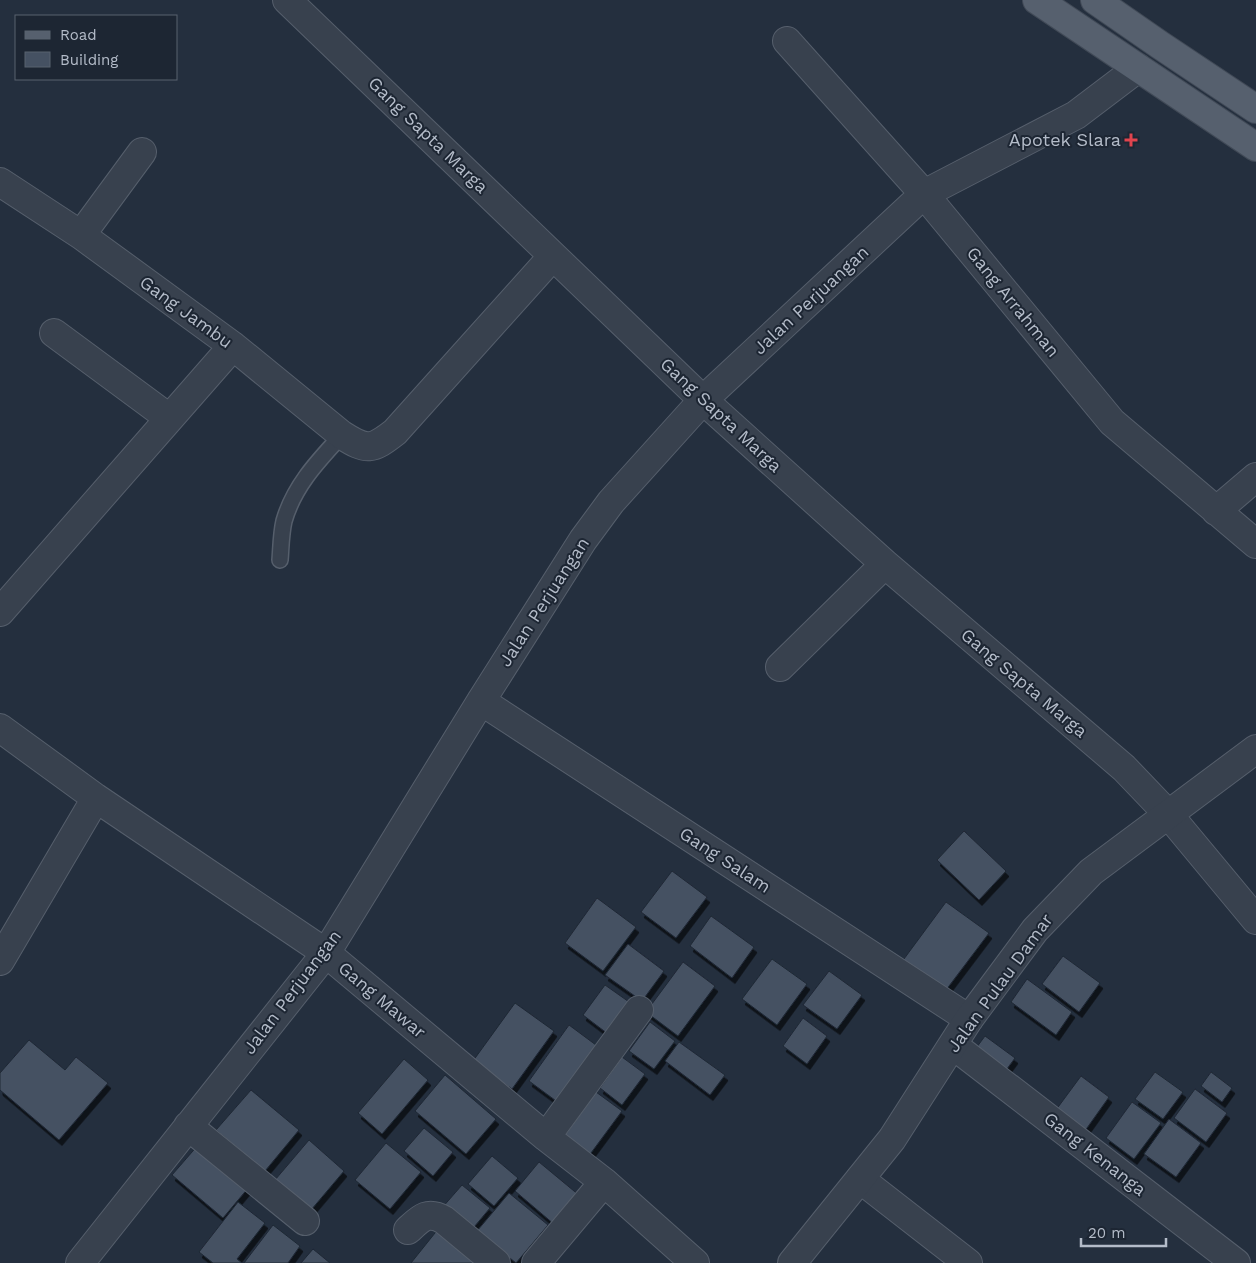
<svg xmlns="http://www.w3.org/2000/svg" width="1256" height="1263" viewBox="0 0 1256 1263" font-family="'Work Sans',sans-serif">
  <style>
    .building { fill: #455162; stroke: #1f2835; filter: url(#shadow) }
    .lines { fill: none; stroke-linecap: round; stroke-linejoin: round }
    .service-casing { stroke: #565f6c; stroke-width: 18 }
    .minor-casing { stroke: #565f6c; stroke-width: 30 }
    .tertiary-casing { stroke: #565f6c; stroke-width: 30 }
    .primary-casing { stroke: #414a57; stroke-width: 30 }
    .service { stroke: #38414e; stroke-width: 15 }
    .minor { stroke: #38414e; stroke-width: 28 }
    .tertiary { stroke: #38414e; stroke-width: 28 }
    .primary { stroke: #56606e; stroke-width: 28 }
    .health-dot { fill: #e0444e; stroke: #1d2633; stroke-width: 2 }
    .labels { text-anchor: middle; stroke-width: 4; stroke-linejoin: round; paint-order: stroke }
    .street-label { font-size: 18px; fill: #b4bcc9; stroke: #1d2633 }
    .poi-label { font-size: 18px; fill: #b4bcc9; stroke: #1d2633; text-anchor: end }
  </style>
  <defs>
    <filter id="shadow"><feDropShadow dx="3" dy="5.5" stdDeviation="0" flood-color="#0009"/></filter>
  </defs>
  <rect width="100%" height="100%" fill="#242f3e"/>
  <path class="building" d="M 964,831 L 1006,871 L 979,900 L 937,860 Z
    M 672,871 L 707,897 L 676,938 L 641,912 Z
    M 597,898 L 636,927 L 603,971 L 565,943 Z
    M 946,902 L 989,933 L 943,994 L 901,963 Z
    M 711,916 L 754,947 L 732,978 L 690,946 Z
    M 628,944 L 664,971 L 642,1001 L 605,975 Z
    M 1063,956 L 1100,983 L 1079,1012 L 1042,984 Z
    M 772,959 L 807,984 L 777,1025 L 742,999 Z
    M 683,962 L 715,986 L 678,1036 L 646,1012 Z
    M 829,971 L 862,995 L 837,1029 L 803,1005 Z
    M 1027,979 L 1072,1012 L 1056,1035 L 1011,1002 Z
    M 605,985 L 639,1009 L 616,1040 L 583,1015 Z
    M 515,1003 L 554,1031 L 512,1089 L 473,1061 Z
    M 803,1018 L 827,1036 L 807,1064 L 783,1046 Z
    M 650,1022 L 675,1041 L 654,1069 L 629,1051 Z
    M 569,1025 L 604,1051 L 563,1106 L 529,1081 Z
    M 985,1036 L 1015,1058 L 1001,1077 L 971,1055 Z
    M 29,1040 L 65,1070 L 76,1057 L 108,1083 L 59,1140 L 0,1090 L 0,1073 Z
    M 679,1042 L 725,1075 L 710,1095 L 665,1061 Z
    M 622,1057 L 645,1074 L 622,1105 L 600,1088 Z
    M 404,1059 L 428,1080 L 382,1134 L 358,1113 Z
    M 1155,1072 L 1183,1092 L 1163,1119 L 1135,1099 Z
    M 1211,1072 L 1232,1088 L 1222,1102 L 1201,1086 Z
    M 445,1075 L 496,1119 L 466,1154 L 415,1111 Z
    M 1081,1076 L 1109,1097 L 1082,1135 L 1053,1114 Z
    M 1195,1089 L 1227,1113 L 1206,1142 L 1174,1118 Z
    M 251,1090 L 299,1130 L 265,1171 L 216,1130 Z
    M 596,1092 L 622,1111 L 588,1157 L 563,1138 Z
    M 1132,1102 L 1161,1123 L 1134,1159 L 1106,1138 Z
    M 1169,1119 L 1201,1143 L 1176,1177 L 1144,1154 Z
    M 424,1128 L 453,1152 L 433,1176 L 404,1151 Z
    M 309,1140 L 344,1171 L 311,1210 L 275,1180 Z
    M 386,1143 L 421,1172 L 390,1209 L 355,1180 Z
    M 199,1144 L 249,1187 L 223,1218 L 172,1175 Z
    M 492,1156 L 518,1178 L 494,1206 L 468,1184 Z
    M 539,1162 L 580,1196 L 555,1225 L 515,1191 Z
    M 462,1185 L 490,1208 L 469,1233 L 441,1209 Z
    M 509,1193 L 548,1225 L 516,1263 L 477,1231 Z
    M 238,1202 L 265,1223 L 237,1259 L 242,1263 L 213,1263 L 199,1252 Z
    M 273,1225 L 300,1246 L 288,1263 L 244,1263 Z
    M 439,1228 L 482,1263 L 411,1263 Z
    M 313,1249 L 330,1263 L 301,1263 Z"/>
  <g class="lines">
    <defs>
      <path id="service" d="M 280,560 C 281,548 281,534 284,521 C 294,486 318,461 342,435"/>
      <path id="minor" d="M 287,0 L 703,400 L 885,564 L 1124,768 L 1168,814 L 1256,920
        M 787,41 L 924,194 L 1112,422 L 1256,544
        M 0,182 L 81,235 L 233,346 L 342,435 C 367,451 372,450 395,432 L 553,256
        M 81,235 L 142,152
        M 54,333 L 169,418
        M 1216,511 L 1256,477
        M 0,612 L 233,346
        M 780,667 L 885,564
        M 481,701 L 969,1019
        M 0,728 L 96,798 L 326,953 L 546,1137 L 604,1182 L 695,1263
        M 0,961 L 96,798
        M 953,1045 L 1236,1263
        M 188,1126 L 305,1221
        M 546,1137 L 639,1010
        M 860,1179 L 968,1263
        M 408,1230 C 420,1219 427,1210 444,1220 L 496,1263
        M 80,1263 L 326,953 L 481,701 L 583,540 L 611,502 L 703,400 L 924,194 L 1076,115 L 1138,68
        M 536,1263 L 604,1182"/>
      <path id="tertiary" d="M 792,1263 L 892,1139 L 969,1019 L 1035,930 L 1091,872 L 1256,749"/>
      <path id="primary" d="M 1037,0 L 1256,147
        M 1095,0 L 1160,45 L 1256,109"/>
    </defs>
    <use href="#service" class="service-casing"/>
    <use href="#minor" class="minor-casing"/>
    <use href="#tertiary" class="tertiary-casing"/>
    <use href="#primary" class="primary-casing"/>
    <use href="#service" class="service"/>
    <use href="#minor" class="minor"/>
    <use href="#tertiary" class="tertiary"/>
    <use href="#primary" class="primary"/>
  </g>
  <path class="health-dot" d="M1128.5 132.5h5v5h5v5h-5v5h-5v-5h-5v-5h5z"/>
  <g class="labels">
    <g class="street-label">
      <text transform="translate(428 135) rotate(44)" y="6">Gang Sapta Marga</text>
      <text transform="translate(811 300) rotate(-43)" y="6">Jalan Perjuangan</text>
      <text transform="translate(1013 302) rotate(51)" y="6">Gang Arrahman</text>
      <text transform="translate(186 312) rotate(36)" y="6">Gang Jambu</text>
      <text transform="translate(721 415) rotate(43)" y="6">Gang Sapta Marga</text>
      <text transform="translate(544 602) rotate(-57)" y="6">Jalan Perjuangan</text>
      <text transform="translate(1024 683) rotate(40)" y="6">Gang Sapta Marga</text>
      <text transform="translate(725 860) rotate(33)" y="6">Gang Salam</text>
      <text transform="translate(1000 983) rotate(-54)" y="6">Jalan Pulau Damar</text>
      <text transform="translate(292 992) rotate(-53)" y="6">Jalan Perjuangan</text>
      <text transform="translate(382 1000) rotate(40)" y="6">Gang Mawar</text>
      <text transform="translate(1095 1154) rotate(38)" y="6">Gang Kenanga</text>
    </g>
    <g class="poi-label">
      <text x="1121" y="146">Apotek Slara</text>
    </g>
  </g>
  <rect x="15" y="15" width="162" height="65" fill="#1d2633" stroke="#59626f"/>
  <rect x="25" y="31" width="25" height="8" fill="#56606e" stroke="#59626f"/>
  <text x="60" y="40" font-size="15" fill="#b4bcc9">Road</text>
  <rect x="25" y="52" width="25" height="15" fill="#455162" stroke="#59626f"/>
  <text x="60" y="65" font-size="15" fill="#b4bcc9">Building</text>
  <path d="M1081 1238v8h85v-8" fill="none" stroke="#b4bcc9" stroke-width="2.5"/>
  <text x="1088" y="1238" font-size="15" fill="#b4bcc9" stroke="#1d2633" stroke-width="4" paint-order="stroke">20 m</text>
</svg>
